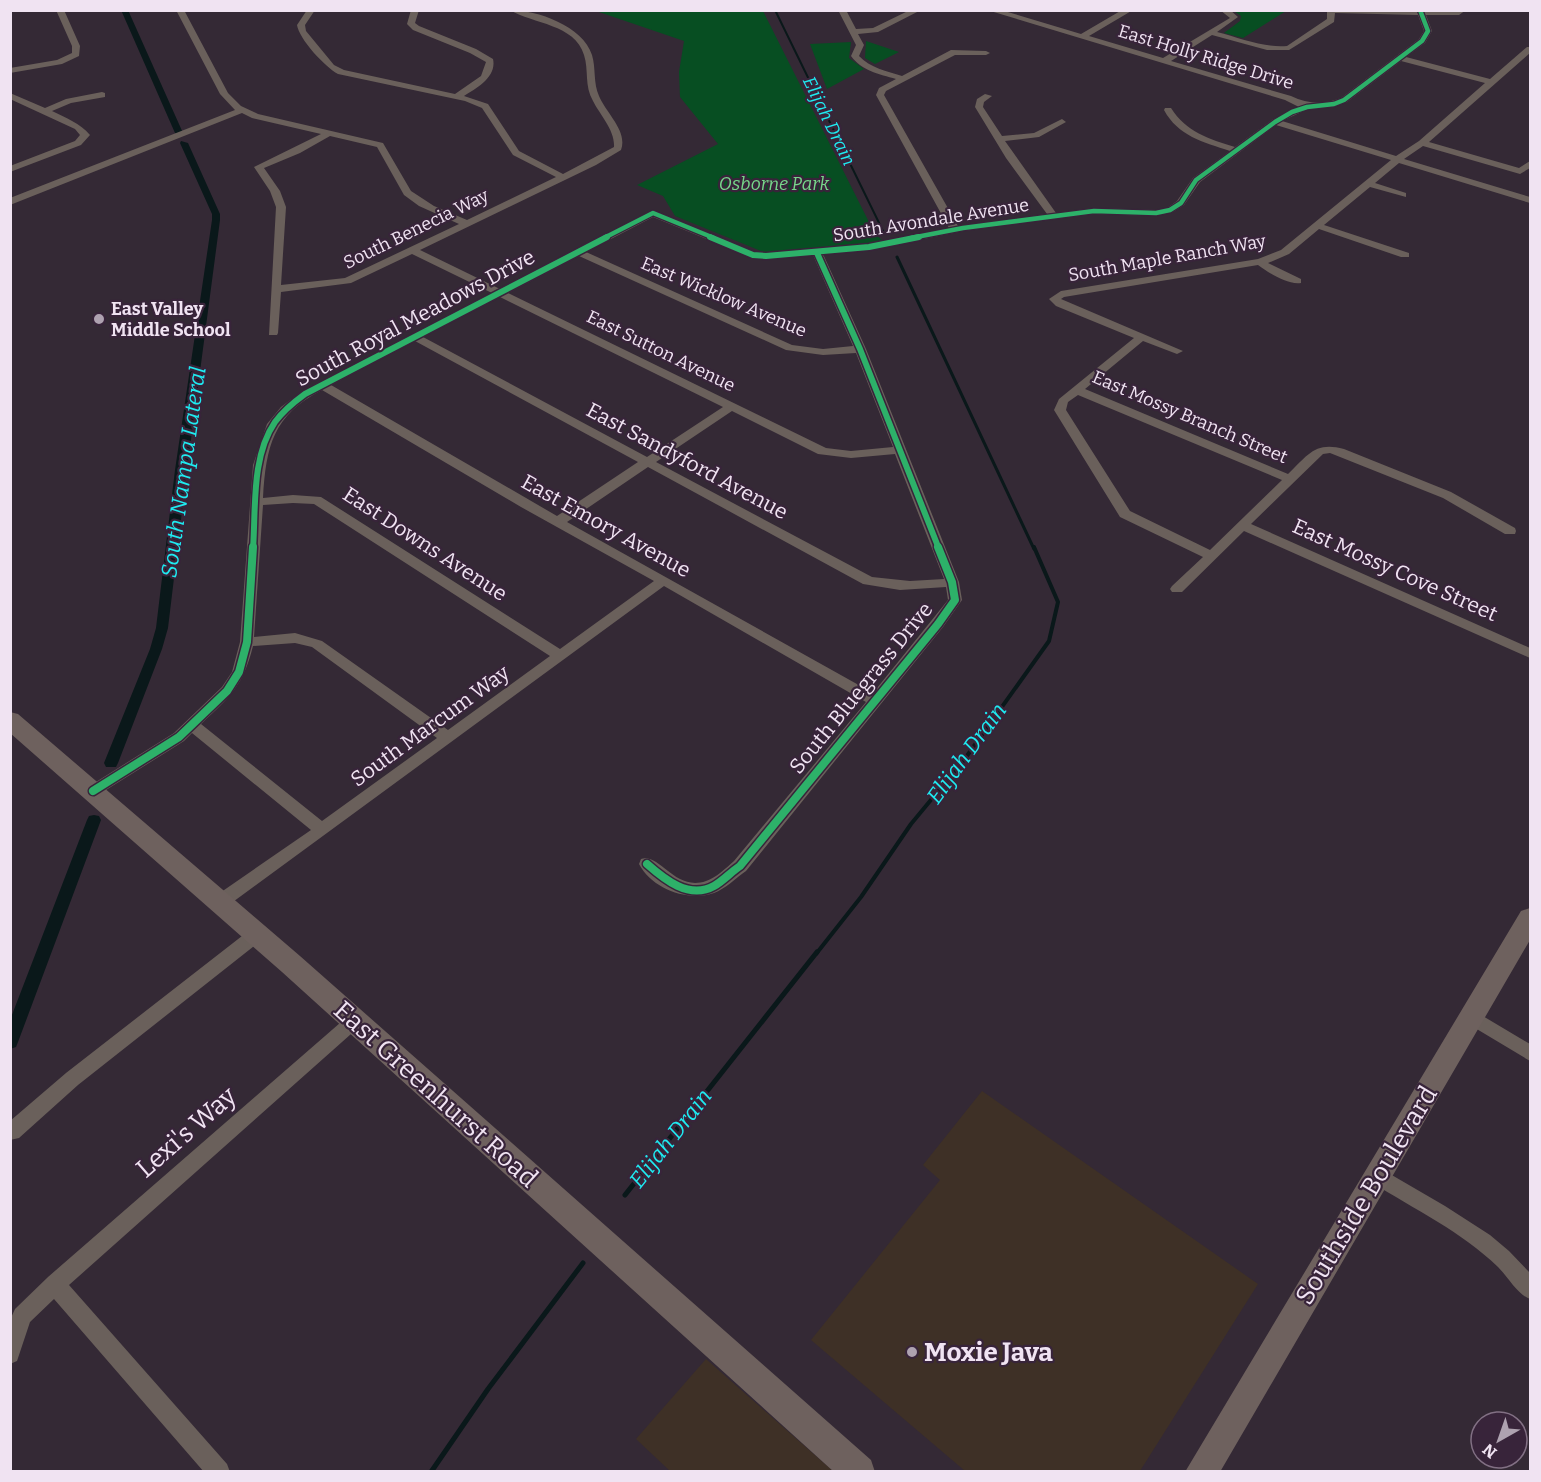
<svg xmlns="http://www.w3.org/2000/svg" width="1541" height="1482" viewBox="0 0 1541 1482" font-family="Bitter,serif">
  <style>
    .commercial { fill: #3e3026 }
    .green { fill: #074e22 }
    .lines { fill: none; stroke-linecap: round; stroke-linejoin: round }
    .stream-far3 { stroke: #0a181a; stroke-width: 2 }
    .stream-far2 { stroke: #0a181a; stroke-width: 3 }
    .stream-far1 { stroke: #0a181a; stroke-width: 4 }
    .stream { stroke: #0a181a; stroke-width: 5 }
    .canal { fill: #0a181a; fill-rule: evenodd }
    .street { fill: #6a605b; fill-rule: evenodd }
    .secondary { fill: #6e615e; fill-rule: evenodd }
    .cycleway-far2-casing { stroke: #38243a; stroke-width: 7 }
    .cycleway-far1-casing { stroke: #38243a; stroke-width: 9 }
    .cycleway-casing { stroke: #38243a; stroke-width: 11 }
    .cycleway-far2 { stroke: #2db169; stroke-width: 4.5 }
    .cycleway-far1 { stroke: #2db169; stroke-width: 6 }
    .cycleway { stroke: #2db169; stroke-width: 8 }
    .poi-dot { fill: #aea2b0; stroke: #38243a; stroke-width: 2 }
    .labels { text-anchor: middle; stroke-width: 4.5; stroke-linejoin: round; paint-order: stroke }
    .far-street-label { font-size: 18px; fill: #f0e3f2; stroke: #38243a }
    .far-water-label { font-size: 18px; font-style: italic; fill: #1feaf0; stroke: #38243a }
    .far-park-label { font-size: 18px; font-style: italic; fill: #77d78b; stroke: #38243a }
    .far-poi-label { font-size: 18px; font-weight: bold; fill: #f0e3f2; stroke: #38243a; text-anchor: start }
    .street-label { font-size: 21px; fill: #f0e3f2; stroke: #38243a }
    .water-label { font-size: 22px; font-style: italic; fill: #1feaf0; stroke: #38243a }
    .near-street-label { font-size: 26px; fill: #f0e3f2; stroke: #38243a }
    .near-poi-label { font-size: 26px; font-weight: bold; fill: #f0e3f2; stroke: #38243a; text-anchor: start }
  </style>
  <rect width="100%" height="100%" fill="#342935"/>
  <path class="commercial" d="M 982,1091 L 1258,1284 L 1140,1471 L 965,1471 L 811,1340 L 940,1180 L 923,1165 Z
    M 706,1359 L 833,1471 L 670,1471 L 636,1439 Z"/>
  <path class="green" d="M 596,11 L 763,11 L 875,234 L 883,241 L 856,246 L 766,253 L 675,216 L 663,196 L 637,185 L 718,144 L 680,97 L 679,72 L 684,41 Z
    M 1234,11 L 1285,10 L 1286,11 L 1243,38 L 1224,33 L 1240,21 L 1241,16 Z
    M 866,41 L 899,52 L 875,64 L 865,58 Z
    M 851,42 L 849,58 L 864,69 L 827,89 L 810,44 Z"/>
  <g class="lines">
    <path class="stream-far3" d="M 775,10 L 883,231"/>
    <path class="stream-far2" d="M 897,257 L 1034,549"/>
    <path class="stream-far1" d="M 816,954 L 861,897 L 911,824 L 964,760 L 1049,641 L 1058,602 L 1034,547"/>
    <path class="stream" d="M 625,1195 L 817,952
      M 431,1472 L 488,1389 L 583,1263"/>
    <path class="canal" d="M 121,10 L 128,10 L 183,133 L 182,135 L 175,133 Z
      M 181,141 L 188,143 L 220,214 L 220,220 L 187,470 L 168,628 L 162,649 L 118,763 L 116,767 L 106,767 L 104,763 L 150,649 L 156,628 L 175,470 L 212,220 L 212,214 L 180,143 Z
      M 94,815 L 99,816 L 101,820 L 18,1042 L 16,1047 L 10,1049 L 10,1020 L 87,820 L 89,816 Z"/>
    <path class="street" d="M 56,10 L 64,10 L 80,46 L 79,56 L 62,64 L 10,73 L 10,68 L 57,60 L 72,53 L 72,46 Z
      M 176,10 L 184,10 L 228,93 L 241,106 L 258,114 L 383,143 L 411,191 L 434,206 L 467,220 L 556,177 L 513,155 L 482,108 L 465,101 L 338,74 C 325,67 299,39 297,25 L 307,10 L 315,10 L 305,25 L 306,31 L 334,65 L 344,70 L 455,94 L 481,76 L 486,62 L 470,53 L 413,30 L 407,24 L 411,10 L 419,10 L 415,23 L 419,26 L 476,49 L 493,59 C 497,77 477,88 464,96 L 488,104 L 519,151 L 563,174 L 614,147 C 615,130 600,115 593,101 C 584,86 589,70 584,55 C 575,24 533,24 510,10 C 537,10 583,26 592,55 C 596,68 593,83 599,96 C 606,113 628,131 621,150 L 596,165 L 420,250 L 500,289 L 653,210 L 755,252 L 766,253 L 869,244 L 949,228 L 876,95 L 879,88 L 896,79 C 879,74 862,71 851,56 L 856,45 L 838,10 L 846,10 L 856,29 L 873,28 L 910,10 L 921,10 L 878,32 L 858,34 L 864,45 L 859,56 C 870,68 887,71 902,76 L 951,50 L 986,51 L 990,53 L 986,55 L 955,55 L 886,91 L 884,95 L 958,226 L 1047,214 L 1006,158 L 975,107 L 977,99 L 985,94 L 992,96 L 984,102 L 983,107 L 1002,136 L 1034,133 L 1062,119 L 1066,122 L 1039,137 L 1005,141 L 1056,213 L 1094,208 L 1156,210 L 1167,208 L 1177,201 L 1193,178 L 1230,151 C 1203,142 1178,136 1164,110 L 1165,108 L 1171,108 C 1186,132 1209,139 1235,147 L 1272,120 L 1299,107 L 1285,100 L 987,10 L 1001,10 L 1081,34 L 1122,10 L 1133,10 L 1089,36 L 1163,58 L 1230,18 L 1220,10 L 1230,10 L 1238,17 L 1217,32 C 1240,38 1264,48 1287,46 L 1327,19 L 1327,10 L 1466,10 L 1459,15 L 1426,15 L 1432,31 L 1425,43 L 1406,57 L 1490,79 L 1527,47 L 1530,47 L 1530,53 L 1429,142 L 1519,168 L 1530,161 L 1530,168 L 1520,174 L 1423,146 L 1404,159 L 1530,197 L 1530,203 L 1399,163 L 1375,183 L 1406,193 L 1406,197 L 1370,187 L 1324,225 L 1409,253 L 1409,257 L 1401,257 L 1319,229 L 1289,254 L 1268,263 L 1301,279 L 1301,283 C 1287,285 1269,273 1258,265 L 1064,297 L 1061,299 L 1183,351 L 1177,354 L 1143,341 L 1085,389 L 1288,474 C 1308,455 1315,441 1344,449 L 1451,492 L 1515,528 L 1516,531 L 1515,534 L 1505,534 L 1443,498 L 1330,453 L 1323,454 L 1251,524 L 1530,648 L 1530,658 L 1244,531 L 1182,592 L 1172,592 L 1170,589 L 1172,586 L 1203,557 L 1120,517 L 1054,410 L 1059,399 L 1134,338 L 1056,306 L 1049,299 L 1061,291 L 1258,259 L 1281,250 L 1391,160 L 1276,125 L 1200,182 L 1184,205 L 1173,212 L 1156,216 L 1094,214 L 963,231 L 869,250 L 823,254 L 866,349 L 959,582 L 962,600 L 943,627 L 746,871 C 736,878 725,889 714,893 C 688,902 652,889 639,864 L 641,859 C 660,853 675,892 706,881 C 716,878 726,868 734,861 L 866,702 L 664,586 L 226,907 L 220,909 L 214,907 L 212,902 L 214,897 L 311,830 L 192,733 L 184,741 L 98,795 L 88,795 L 85,791 L 88,787 L 174,733 L 222,687 L 232,672 L 240,642 L 253,465 L 267,424 L 281,407 L 301,392 L 492,293 L 412,254 L 351,283 L 281,292 L 278,333 L 277,335 L 269,335 L 276,207 L 270,191 L 254,167 L 321,134 L 252,118 L 242,113 L 10,205 L 10,198 L 235,110 L 220,94 ZM 1335,13 L 1418,15 L 1424,31 L 1419,39 L 1341,98 C 1323,105 1308,104 1291,96 L 1171,61 L 1212,35 L 1267,50 L 1289,50 L 1334,22 ZM 1401,61 L 1485,83 L 1419,141 L 1396,156 L 1282,121 L 1308,109 L 1334,107 L 1347,102 ZM 330,136 L 377,147 L 404,195 L 419,206 L 459,224 L 345,278 L 281,285 L 286,207 L 280,191 L 264,168 L 300,153 ZM 653,217 L 753,258 L 813,255 L 853,346 L 823,349 L 792,345 L 586,252 ZM 579,256 L 786,350 L 823,355 L 856,353 L 893,447 L 851,451 L 826,448 L 508,293 ZM 500,297 L 723,407 L 647,457 L 423,337 ZM 415,341 L 638,462 L 557,516 L 331,385 ZM 322,390 L 521,507 L 654,581 L 560,649 L 321,497 L 293,495 L 263,498 C 266,446 273,415 322,390 ZM 1078,395 L 1282,480 L 1210,550 L 1130,511 L 1066,410 L 1068,402 ZM 732,411 L 818,454 L 851,458 L 895,454 L 944,579 L 910,581 L 872,577 L 656,462 ZM 648,467 L 863,584 L 900,590 L 946,587 L 948,600 L 873,693 L 567,522 ZM 293,503 L 314,504 L 550,656 L 448,730 L 322,641 L 295,633 L 254,637 L 263,505 ZM 295,643 L 312,647 L 437,738 L 322,821 L 201,724 C 230,697 243,686 253,646 Z
      M 102,92 L 105,93 L 105,97 L 71,103 L 52,111 C 66,118 80,123 90,135 L 81,145 L 10,172 L 10,166 L 75,141 L 80,135 L 75,129 L 10,99 L 10,93 L 45,108 L 66,99 Z
      M 257,927 L 263,929 L 265,934 L 263,939 L 78,1085 L 19,1138 L 10,1140 L 10,1121 L 66,1073 L 251,929 Z
      M 1471,1009 L 1530,1044 L 1530,1061 L 1465,1022 L 1462,1017 L 1465,1012 Z
      M 354,1013 L 360,1016 L 363,1021 L 360,1026 L 69,1285 L 227,1464 L 230,1472 L 204,1472 L 54,1299 L 30,1322 L 17,1361 L 10,1364 L 10,1320 L 15,1309 L 48,1277 L 348,1016 Z
      M 1378,1167 L 1445,1206 L 1490,1235 L 1509,1251 L 1530,1273 L 1530,1299 C 1518,1295 1508,1277 1498,1267 C 1462,1232 1414,1209 1371,1182 L 1368,1176 L 1371,1170 Z"/>
    <path class="secondary" d="M 10,712 L 18,714 L 300,956 L 871,1460 L 875,1472 L 834,1472 L 282,972 L 10,733 Z
      M 1530,908 L 1530,940 L 1220,1472 L 1185,1472 L 1521,911 Z"/>
    <defs>
      <path id="cycleway-far2" d="M 604,238 L 653,213 L 714,238
        M 911,238 L 963,228 L 1094,211 L 1156,213 L 1170,210 L 1181,203 L 1196,180 L 1275,122 L 1292,112 L 1307,107 L 1334,104 L 1344,100 L 1422,41 L 1428,31 L 1420,10"/>
      <path id="cycleway-far1" d="M 710,237 L 753,255 L 766,256 L 869,247 L 919,237
        M 817,253 L 860,349 L 939,549
        M 253,549 C 256,509 251,457 275,422 C 283,411 294,402 305,394 L 607,237"/>
      <path id="cycleway" d="M 93,791 L 179,737 L 227,691 L 239,672 L 247,642 L 253,547
        M 647,864 C 664,879 689,900 714,886 C 723,881 731,872 740,866 L 938,624 L 955,600 L 952,582 L 938,547"/>
    </defs>
    <use href="#cycleway-far2" class="cycleway-far2-casing"/>
    <use href="#cycleway-far1" class="cycleway-far1-casing"/>
    <use href="#cycleway" class="cycleway-casing"/>
    <use href="#cycleway-far2" class="cycleway-far2"/>
    <use href="#cycleway-far1" class="cycleway-far1"/>
    <use href="#cycleway" class="cycleway"/>
  </g>
  <g class="poi-dot">
    <circle cx="99" cy="319" r="6"/>
    <circle cx="912" cy="1352" r="6"/>
  </g>
  <g class="labels">
    <g class="far-street-label">
      <text transform="translate(1206 57) rotate(17)" y="6">East Holly Ridge Drive</text>
      <text transform="translate(931 220) rotate(-9)" y="6">South Avondale Avenue</text>
      <text transform="translate(416 229) rotate(-26)" y="6">South Benecia Way</text>
      <text transform="translate(1167 258) rotate(-10)" y="6">South Maple Ranch Way</text>
      <text transform="translate(724 297) rotate(23)" y="6">East Wicklow Avenue</text>
      <text transform="translate(661 351) rotate(26)" y="6">East Sutton Avenue</text>
      <text transform="translate(1190 417) rotate(23)" y="6">East Mossy Branch Street</text>
    </g>
    <g class="far-water-label">
      <text transform="translate(829 121) rotate(64)" y="6">Elijah Drain</text>
    </g>
    <g class="far-park-label">
      <text x="774" y="190">Osborne Park</text>
    </g>
    <g class="far-poi-label">
      <text x="111" y="315">East Valley<tspan x="111" dy="21">Middle School</tspan></text>
    </g>
    <g class="street-label">
      <text transform="translate(415 318) rotate(-28)" y="7">South Royal Meadows Drive</text>
      <text transform="translate(687 461) rotate(28)" y="7">East Sandyford Avenue</text>
      <text transform="translate(606 526) rotate(29)" y="7">East Emory Avenue</text>
      <text transform="translate(425 544) rotate(33)" y="7">East Downs Avenue</text>
      <text transform="translate(1395 570) rotate(24)" y="7">East Mossy Cove Street</text>
      <text transform="translate(861 688) rotate(-51)" y="7">South Bluegrass Drive</text>
      <text transform="translate(430 726) rotate(-36)" y="7">South Marcum Way</text>
    </g>
    <g class="water-label">
      <text transform="translate(183 472) rotate(-82)" y="8">South Nampa Lateral</text>
      <text transform="translate(966 753) rotate(-54)" y="8">Elijah Drain</text>
      <text transform="translate(670 1138) rotate(-52)" y="8">Elijah Drain</text>
    </g>
    <g class="near-street-label">
      <text transform="translate(436 1094) rotate(42)" y="9">East Greenhurst Road</text>
      <text transform="translate(186 1132) rotate(-41)" y="9">Lexi's Way</text>
      <text transform="translate(1366 1195) rotate(-59)" y="9">Southside Boulevard</text>
    </g>
    <g class="near-poi-label">
      <text x="924" y="1361">Moxie Java</text>
    </g>
  </g>
  <rect width="1541" height="1482" fill="none" stroke="#f0e3f2" stroke-width="24"/>
  <g transform="translate(1499 1440) rotate(220)"><circle r="28" fill="#38243a" stroke="#827084" stroke-width="1.5"/>
  <path d="M0-4.5L10 22L0 15L-10 22Z" fill="#aea2b0"/>
  <text y="-9" font-size="16" font-weight="bold" text-anchor="middle" fill="#f0e3f2">N</text>
  </g>
</svg>
